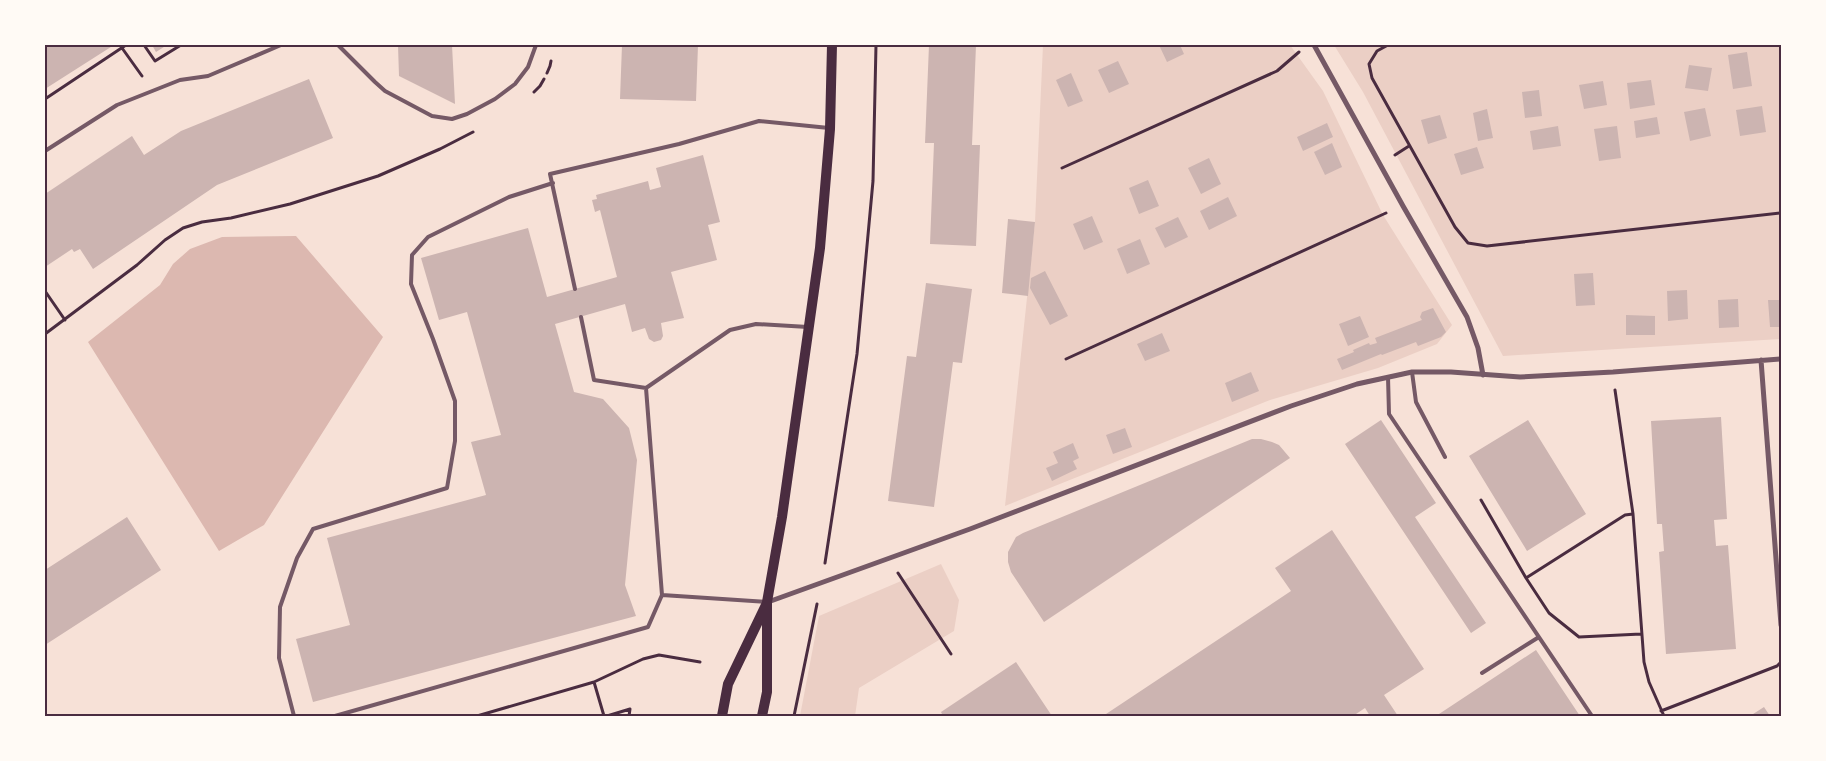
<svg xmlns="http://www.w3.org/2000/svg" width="1826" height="761" viewBox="0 0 1826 761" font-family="'IBM Plex Sans',sans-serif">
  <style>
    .green { fill: #ebcfc5 }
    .water { fill: #dcb8b0 }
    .building { fill: #ccb4b1 }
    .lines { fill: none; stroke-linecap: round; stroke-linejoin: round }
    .path { stroke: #4a2c40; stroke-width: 3 }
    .service { stroke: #755966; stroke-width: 4 }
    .minor { stroke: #755966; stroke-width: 5 }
    .secondary { stroke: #4a2c40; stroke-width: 10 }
    .neatline { fill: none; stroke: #4a2c40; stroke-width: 2 }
  </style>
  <rect width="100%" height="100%" fill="#f7e1d7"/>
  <path class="green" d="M 1043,45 L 1290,45 L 1323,91 L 1383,215 L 1452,325 L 1437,344 L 1378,368 L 1270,400 L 1005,506 L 1035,222 Z
    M 1334,45 L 1781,45 L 1781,339 L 1503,356 L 1363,92 Z
    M 941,564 L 959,600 L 954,631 L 859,688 L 855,716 L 800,716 L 819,616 Z"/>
  <path class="water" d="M 296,236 L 383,337 L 264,525 L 219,551 L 88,342 L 160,285 L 173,264 L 190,249 L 222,237 Z"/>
  <path class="building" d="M 45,45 L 114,45 L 45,89 Z
    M 152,45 L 167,45 L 156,52 Z
    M 398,45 L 452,45 L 455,104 L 399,76 Z
    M 622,45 L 698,45 L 696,101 L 620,99 Z
    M 929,45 L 976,45 L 972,145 L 980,145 L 976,246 L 930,244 L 934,143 L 925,143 Z
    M 1159,45 L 1180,45 L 1184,54 L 1167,62 Z
    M 1747,52 L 1752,86 L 1733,89 L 1728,55 Z
    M 1118,61 L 1129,84 L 1109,93 L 1098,70 Z
    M 1689,65 L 1712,68 L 1708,91 L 1685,88 Z
    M 1071,73 L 1083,101 L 1068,107 L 1056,80 Z
    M 309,79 L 333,138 L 217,185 L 93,269 L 80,249 L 74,252 L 72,249 L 45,267 L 45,194 L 132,136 L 144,155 L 181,131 Z
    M 1651,80 L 1655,105 L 1630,109 L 1627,83 Z
    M 1603,81 L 1607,105 L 1584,109 L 1579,85 Z
    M 1539,90 L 1542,116 L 1525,118 L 1522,92 Z
    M 1762,106 L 1766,132 L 1740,136 L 1736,110 Z
    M 1705,108 L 1711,136 L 1690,141 L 1684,112 Z
    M 1487,109 L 1493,138 L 1478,141 L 1473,113 Z
    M 1440,115 L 1447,138 L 1428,144 L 1421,120 Z
    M 1657,117 L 1660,134 L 1636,138 L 1634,121 Z
    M 1327,123 L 1333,137 L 1303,151 L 1297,137 Z
    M 1558,126 L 1561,146 L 1533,150 L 1530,131 Z
    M 1617,126 L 1621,158 L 1599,161 L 1594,129 Z
    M 1332,143 L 1342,167 L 1325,175 L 1314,152 Z
    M 1477,147 L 1484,168 L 1461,175 L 1454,154 Z
    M 703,155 L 720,222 L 708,225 L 717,260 L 671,272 L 684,318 L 661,323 L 663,336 L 661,340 L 654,342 L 649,339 L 645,328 L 632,332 L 625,304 L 555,324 L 574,392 L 603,399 L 629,428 L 637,460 L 625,585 L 636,616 L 313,702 L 296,639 L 350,625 L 327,538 L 486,495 L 471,442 L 501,435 L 467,312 L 439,320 L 421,258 L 528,228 L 547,297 L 617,277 L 600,210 L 595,212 L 592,200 L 597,199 L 596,195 L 648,181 L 650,190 L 661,187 L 656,168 Z
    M 1209,158 L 1221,184 L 1201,194 L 1188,168 Z
    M 1148,180 L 1159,206 L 1139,214 L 1129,188 Z
    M 1228,197 L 1237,216 L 1209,230 L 1200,211 Z
    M 1092,216 L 1103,242 L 1084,250 L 1073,224 Z
    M 1178,217 L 1188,237 L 1165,248 L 1155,228 Z
    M 1008,219 L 1035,222 L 1028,296 L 1002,293 Z
    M 1140,239 L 1150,264 L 1127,274 L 1117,249 Z
    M 1045,271 L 1068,316 L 1050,325 L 1030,288 L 1031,278 Z
    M 1593,273 L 1595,305 L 1576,306 L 1574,274 Z
    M 926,283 L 972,289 L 962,363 L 953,362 L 934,507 L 888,501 L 907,356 L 916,357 Z
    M 1687,290 L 1688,319 L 1668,321 L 1667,291 Z
    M 1738,299 L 1739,327 L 1719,328 L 1718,300 Z
    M 1768,300 L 1781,300 L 1781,327 L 1770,327 Z
    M 1433,308 L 1446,332 L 1441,337 L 1418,346 L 1416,342 L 1382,355 L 1381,354 L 1342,370 L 1337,359 L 1354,352 L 1353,350 L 1369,343 L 1370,345 L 1377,343 L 1375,338 L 1422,320 L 1420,317 L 1422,312 Z
    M 1626,315 L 1655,316 L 1655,335 L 1626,335 Z
    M 1360,316 L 1369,337 L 1348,346 L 1339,324 Z
    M 1162,333 L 1170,351 L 1145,361 L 1137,344 Z
    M 1251,372 L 1259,391 L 1232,402 L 1225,383 Z
    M 1721,417 L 1727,519 L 1714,520 L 1716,546 L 1728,545 L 1736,649 L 1666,654 L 1659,552 L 1664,551 L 1662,524 L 1657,524 L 1651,421 Z
    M 1381,420 L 1436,503 L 1415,517 L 1486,623 L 1471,633 L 1345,444 Z
    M 1528,420 L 1586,514 L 1527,551 L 1469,456 Z
    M 1125,428 L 1132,447 L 1113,454 L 1106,435 Z
    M 1252,439 L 1261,439 L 1272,442 L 1279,445 L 1290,458 L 1044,622 L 1011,572 L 1008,562 L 1008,552 L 1016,537 L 1023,533 Z
    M 1073,443 L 1079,458 L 1073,461 L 1077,469 L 1052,481 L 1046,468 L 1058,463 L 1053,452 Z
    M 127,517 L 161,570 L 45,645 L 45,570 Z
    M 1332,530 L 1424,669 L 1384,695 L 1398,716 L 1370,716 L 1365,708 L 1353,716 L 1103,716 L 1291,591 L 1275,568 Z
    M 1536,650 L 1580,716 L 1436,716 Z
    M 1016,662 L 1052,716 L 943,716 L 941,712 Z
    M 1764,707 L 1770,716 L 1750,716 Z"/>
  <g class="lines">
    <path class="path" d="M 144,45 L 155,61 L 181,45
      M 1388,45 L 1377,51 L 1369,64 L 1372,78 L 1455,227 L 1468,243 L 1487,246 L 1781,213
      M 122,48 L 142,76
      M 547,73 L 550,66 L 551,61
      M 534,92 L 540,86 L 544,79
      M 45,99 L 126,45
      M 1395,155 L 1409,146
      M 1062,168 L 1277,71 L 1299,52
      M 45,291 L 65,320
      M 45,334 L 137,265 L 165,240 L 183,228 L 202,222 L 231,218 L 290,204 L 378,176 L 440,149 L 473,132
      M 1066,359 L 1386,213
      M 1615,390 L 1633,514 L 1644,662 L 1649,682 L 1664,716
      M 1481,500 L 1526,578 L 1625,515 L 1633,514
      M 825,563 L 857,354 L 873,181 L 876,45
      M 898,573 L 951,654
      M 1526,578 L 1549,613 L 1579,637 L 1641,634
      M 594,682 L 604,716
      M 1661,711 L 1777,666 L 1781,662
      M 477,716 L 594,682 L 643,659 L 659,655 L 700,662
      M 607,716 L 630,709 L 629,716
      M 794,716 L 817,604"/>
    <path class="service" d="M 338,45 L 375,82 L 385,91 L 432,116 L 452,119 L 467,114 L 495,99 L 515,84 L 528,67 L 536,45
      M 45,151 L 117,105 L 180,80 L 208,76 L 281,45
      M 575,289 L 550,174 L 679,144 L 759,121 L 829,128
      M 581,317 L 594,380 L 646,388 L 730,330 L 756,324 L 808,327
      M 1412,372 L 1416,402 L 1445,457
      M 1388,377 L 1389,414 L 1592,716
      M 646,388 L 662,595 L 766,602
      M 1482,673 L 1539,637
      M 294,716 L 279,658 L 280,607 L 297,558 L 313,529 L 447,488 L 455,441 L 455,401 L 433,339 L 411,284 L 412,255 L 428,237 L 509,197 L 553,183
      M 335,716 L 648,627 L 662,595"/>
    <path class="minor" d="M 1314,45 L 1403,206 L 1467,317 L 1478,348 L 1483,375
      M 1761,360 L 1781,625
      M 768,602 L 970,529 L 1291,406 L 1357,384 L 1412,372 L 1451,372 L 1520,377 L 1613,372 L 1781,359"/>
    <path class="secondary" d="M 722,716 L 728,684 L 766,605
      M 762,716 L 767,692 L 767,602 L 782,517 L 820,248 L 830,129 L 832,45"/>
  </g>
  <rect width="1826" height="761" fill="none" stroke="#fffaf5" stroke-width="92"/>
  <rect x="46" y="46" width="1734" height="669" class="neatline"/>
</svg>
